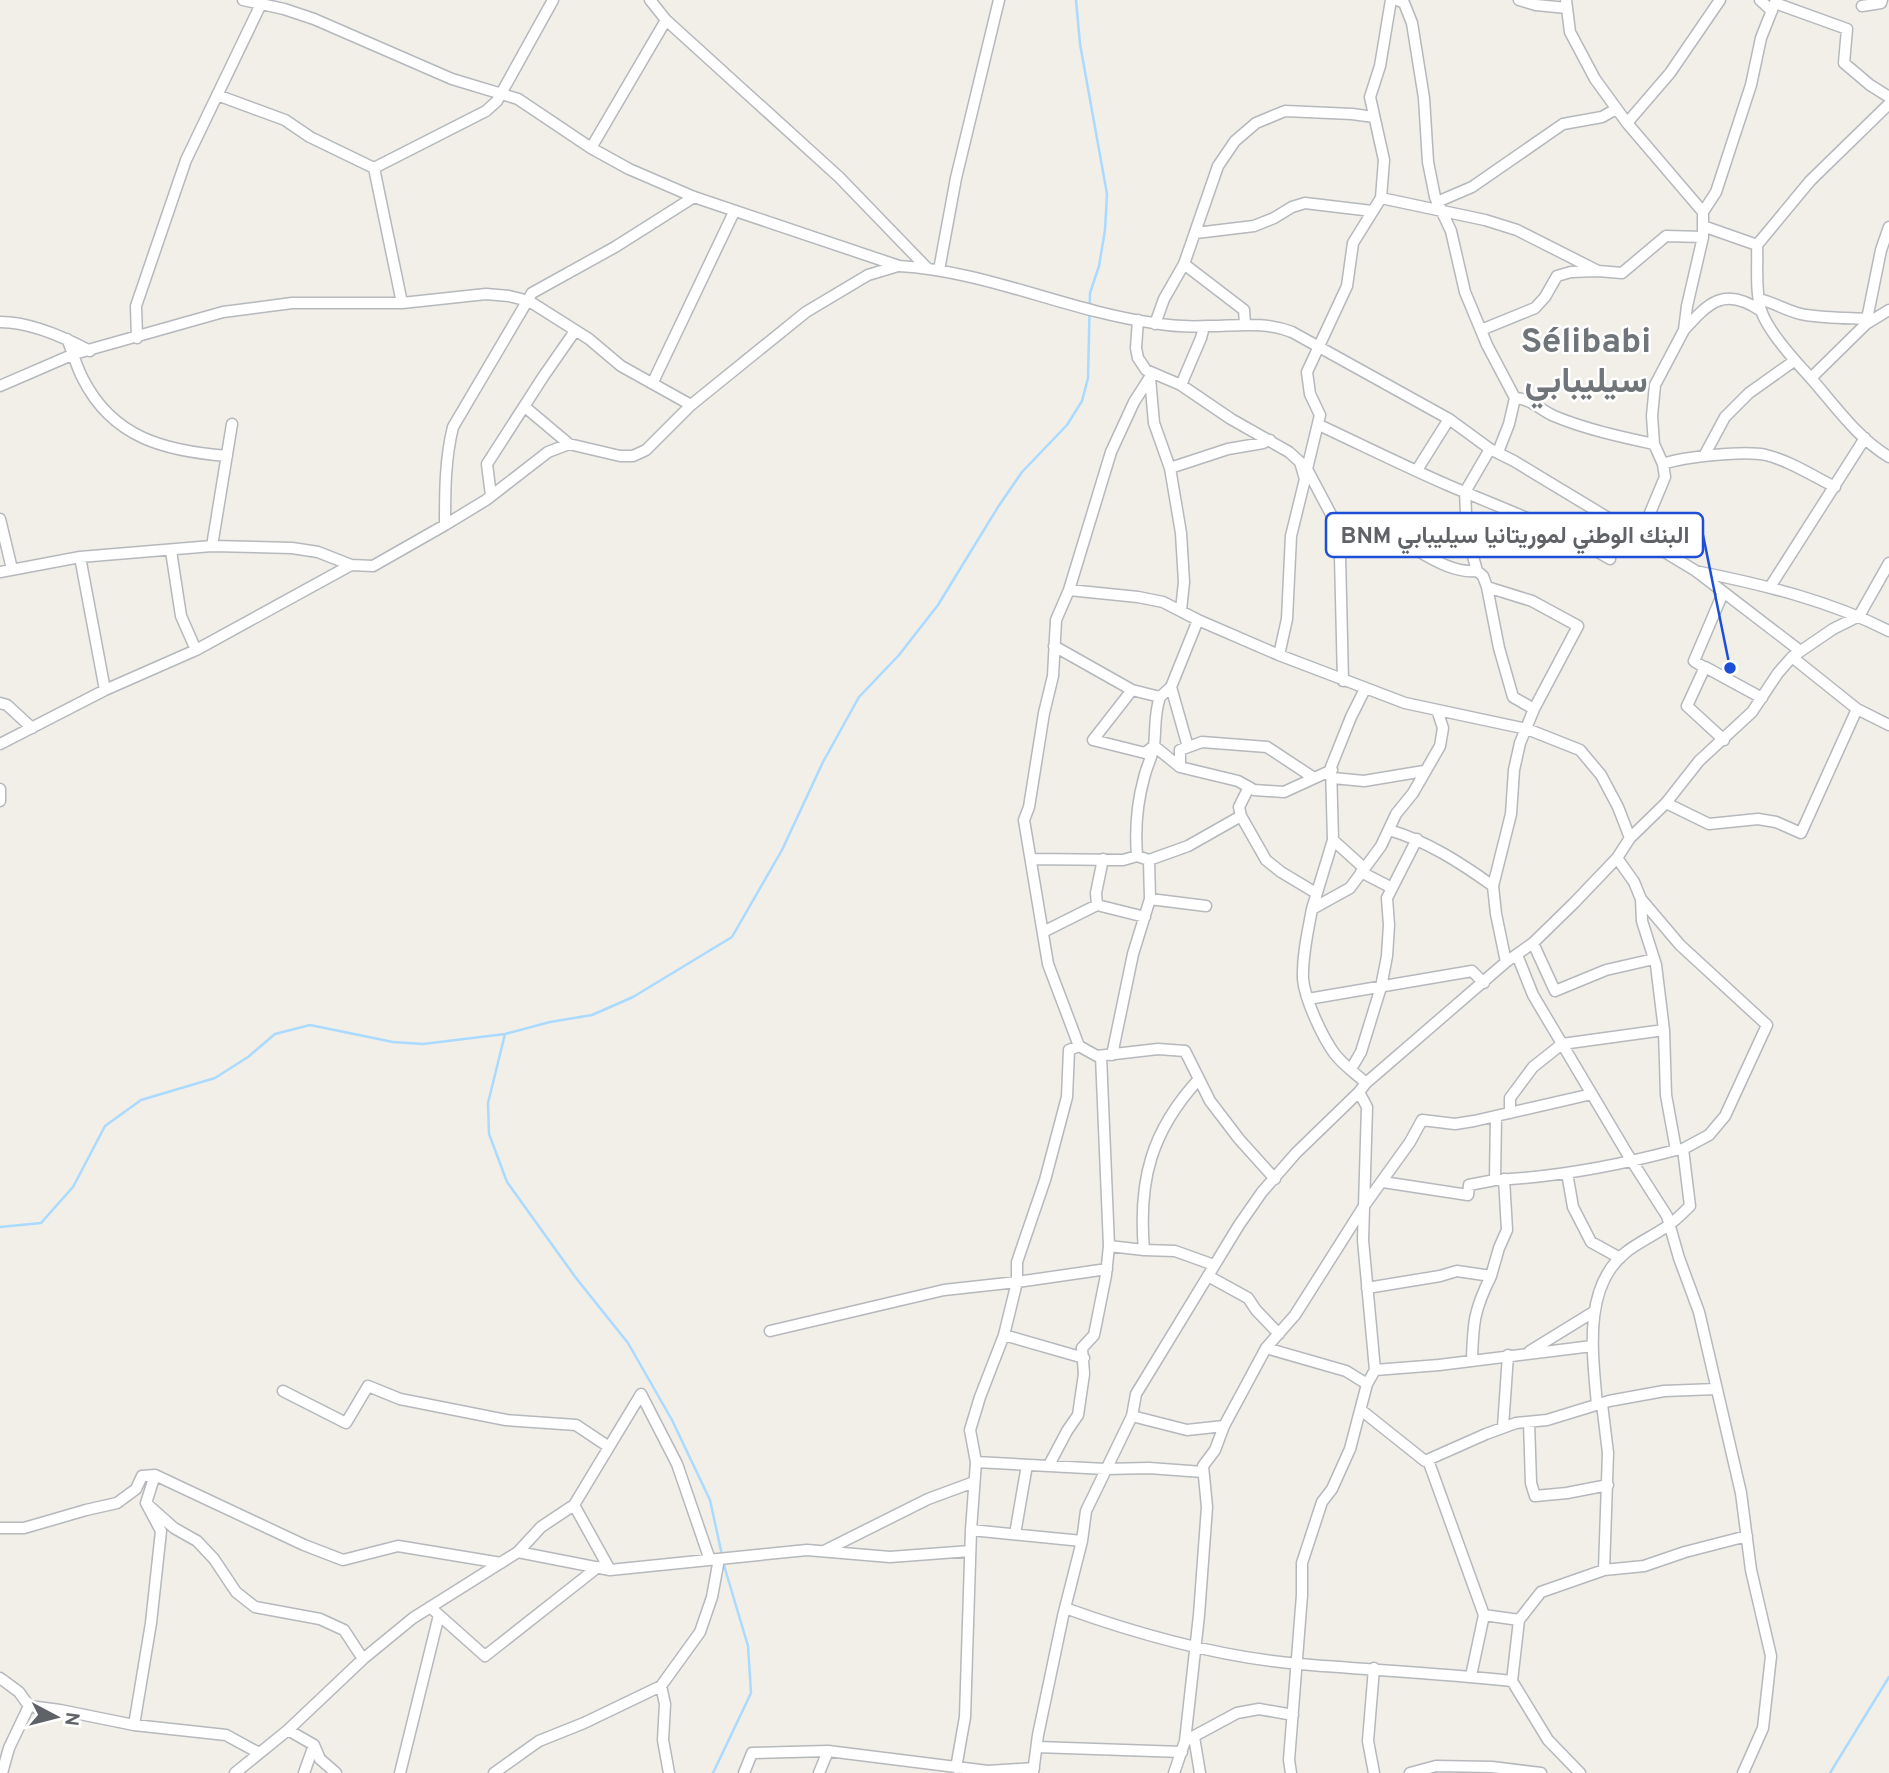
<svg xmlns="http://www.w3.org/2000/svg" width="1889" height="1773" viewBox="0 0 1889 1773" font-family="Overpass,Vazirmatn,sans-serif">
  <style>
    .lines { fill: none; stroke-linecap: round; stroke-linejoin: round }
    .stream { stroke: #aadaff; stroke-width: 2.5 }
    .minor-casing { stroke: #b5b8bc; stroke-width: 13 }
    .minor { stroke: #fff; stroke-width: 10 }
    .labels { text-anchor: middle; stroke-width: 5; stroke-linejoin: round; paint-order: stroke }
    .town-label { font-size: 35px; font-weight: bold; fill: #70757a; stroke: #fff }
    .leader { fill: none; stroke: #1d4ed8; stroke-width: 2.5 }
    .callout-dot { fill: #1d4ed8; stroke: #fff; stroke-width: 2.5 }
    .callout { fill: #fff; stroke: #1d4ed8; stroke-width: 2.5 }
    .callout-label { font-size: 23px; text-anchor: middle; font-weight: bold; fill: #5f6368 }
  </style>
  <rect width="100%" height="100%" fill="#f1efe8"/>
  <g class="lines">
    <path class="stream" d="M 505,1034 L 488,1103 L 489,1134 L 507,1182 L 576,1278 L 628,1343 L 672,1420 L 710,1500 L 722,1555
      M 0,1227 L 41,1223 L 73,1187 L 105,1126 L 141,1100 L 215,1078 L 248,1057 L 275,1034 L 310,1025 L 393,1042 L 423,1044 L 505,1034 L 550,1022 L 592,1015 L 633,997 L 732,937 L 782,850 L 823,762 L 859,697 L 899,655 L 938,605 L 998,507 L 1022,472 L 1067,425 L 1082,401 L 1088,378 L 1090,293 L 1099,266 L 1105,230 L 1107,194 L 1080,44 L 1076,0
      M 713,1773 L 751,1693 L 748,1646 L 723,1562
      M 1830,1773 L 1889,1677"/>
    <defs>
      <path id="minor" d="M 243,0 L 284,9 L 314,19 L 452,79 L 518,99 L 591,148 L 629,169 L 694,197 L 899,266 C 987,271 1067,311 1154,323 C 1171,326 1190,327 1208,326 C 1237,326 1264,321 1292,332 L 1449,419 L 1490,449 L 1514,461 L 1696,571 L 1799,650
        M 650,0 L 666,20 L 839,177 L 927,268
        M 1397,0 L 1404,3 L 1412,23 L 1424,98 L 1428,162 L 1435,197 L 1451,231 L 1465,292 L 1487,345 L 1515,398 L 1509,424 L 1498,452
        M 1519,0 L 1536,5 L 1567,8
        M 1566,0 L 1570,32 L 1595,79 L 1627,123 L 1703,212
        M 1760,0 L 1772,11
        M 1775,3 L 1847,29 L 1844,63 L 1870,85 L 1889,97
        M 1862,6 L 1881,3 L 1882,0
        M 217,95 L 285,120 L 310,137 L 374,168
        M 1627,123 L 1670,73 L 1720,0
        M 591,148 L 666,20
        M 374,168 L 486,111 L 497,101 L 553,0
        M 374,168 L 402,303
        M 1381,198 L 1485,220 L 1517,230 L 1598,271 L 1622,273 L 1666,236 L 1703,237
        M 1437,202 L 1472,187 L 1563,124 L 1602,117 L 1616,109
        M 1703,226 L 1757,245 L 1810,181 L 1889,104
        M 1196,233 L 1254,226 L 1274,218 L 1292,207 L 1305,203 L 1372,211
        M 1757,245 C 1758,265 1755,291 1761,310 C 1767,330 1795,361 1809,376 C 1834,404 1856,437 1889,457
        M 1184,264 L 1244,310 L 1245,324
        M 939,270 L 956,178 L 999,0
        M 1759,299 C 1776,303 1790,313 1806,315 C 1826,318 1847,318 1867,319
        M 1138,320 L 1136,348 L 1138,358 L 1146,370 L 1181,385 L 1231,419 L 1289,452 L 1300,462 L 1305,479 L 1291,536 L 1287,619 L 1279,655
        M 0,322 C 31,322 64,337 90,351
        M 1155,324 L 1164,299 L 1184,264 L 1218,166 L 1235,141 L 1256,123 L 1285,111 L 1352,114 L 1374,117
        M 1866,324 L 1881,250 L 1889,227
        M 1481,330 L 1535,308 L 1545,297 L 1557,276 L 1571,272 L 1598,271
        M 1684,330 C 1709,302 1725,286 1761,311
        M 137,338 L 136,306 L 186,160 L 261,4
        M 67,339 C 73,352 76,366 83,379 C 113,438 165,451 227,456
        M 1152,374 L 1134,402 L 1111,452 L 1069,590 L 1056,620 L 1053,676 L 1044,713 L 1029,807 L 1024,820 L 1048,964 L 1079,1046 L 1097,1056 L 1158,1049 L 1185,1051 L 1210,1101 L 1239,1139 L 1275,1179
        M 1150,378 L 1154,423 L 1170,468 L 1181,533 L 1184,582 L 1181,610
        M 1811,378 L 1866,324 L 1889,310
        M 653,382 L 734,212
        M 1181,385 L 1201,338 L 1204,327
        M 0,386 L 74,354 L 223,312 L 292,303 L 402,303 L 486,294 L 509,296 L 529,301 L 589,339 L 621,366 L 691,405
        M 1515,398 C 1529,398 1541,410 1554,416 C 1585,429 1621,437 1654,444
        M 525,407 L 569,444
        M 1319,425 C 1362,445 1406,467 1450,486 C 1504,509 1559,529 1610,559
        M 1490,449 L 1465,492 L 1467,534 L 1477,571 L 1483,576 L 1487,587 L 1499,648 L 1513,697 L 1534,709
        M 1704,456 L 1725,417 L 1749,393 L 1794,361
        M 1663,464 C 1683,457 1745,450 1766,455 C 1790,461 1813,476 1835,487
        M 1170,468 L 1228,449 L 1263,443 L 1270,440
        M 1417,470 L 1449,419
        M 491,496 L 487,464 L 543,377 L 575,331
        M 0,519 L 12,569
        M 1334,520 C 1353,526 1374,529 1392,537 C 1419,549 1447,574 1477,571
        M 445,525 C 445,492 445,459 453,427 L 532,293 L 615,247 L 694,197
        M 1640,537 L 1665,477 L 1663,464 L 1654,444 L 1652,416 L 1655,385 L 1684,330 L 1687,306 L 1703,237 L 1703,212 L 1716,192 L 1751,85 L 1761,38 L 1776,0
        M 212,546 L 232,424
        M 171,551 L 181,616 L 196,650
        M 80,557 L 105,690
        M 0,572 L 80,557 L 212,546 L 292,548 L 318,552 L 351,565
        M 1700,572 C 1765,585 1830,601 1889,631
        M 1487,587 L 1532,601 L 1578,626 L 1534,709 L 1520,743 L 1514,770 L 1511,814 L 1493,886 L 1496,914 L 1506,962
        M 1770,587 L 1865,438
        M 1069,590 L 1138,597 L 1163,602 L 1198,620 L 1279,655 L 1405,703 L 1527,729 L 1580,750 L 1601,775 L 1618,807 L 1630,838
        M 1054,646 L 1132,690 L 1160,697 L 1171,687 L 1198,620
        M 1792,657 L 1857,709 L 1889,725
        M 1705,668 L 1694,661 L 1723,593
        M 1343,681 L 1340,556 L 1334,520 L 1307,469 L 1320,415 L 1310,394 L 1307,372 L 1347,286 L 1353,243 L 1381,198 L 1384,160 L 1370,97 L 1380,66 L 1391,0
        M 1171,687 L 1188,747
        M 1132,690 L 1093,740 L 1145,753 L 1154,746 L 1180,767 L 1238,781 L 1254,790 L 1284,792 L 1332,770
        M 0,703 L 7,705 L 32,728
        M 1724,740 L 1687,706 L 1705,667 L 1762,698
        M 0,744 L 105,690 L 196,650 L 351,565 L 373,566 L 445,525 L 486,500 L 548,452 L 569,444 L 620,456 L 633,456 L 646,450 L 691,405 L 806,312 L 868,275 L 898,266
        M 1180,767 L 1180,750 L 1202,742 L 1267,747 L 1314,778
        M 1333,778 L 1364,781 L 1424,771
        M 0,789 L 0,801
        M 1666,803 L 1709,824 L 1758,819 L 1776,822 L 1801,833 L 1857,709
        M 1241,816 L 1239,807 L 1249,787
        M 1389,830 C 1427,841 1461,863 1493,886
        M 1333,840 L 1364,868
        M 1617,858 L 1634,882 L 1641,899 L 1680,945 L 1767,1025 L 1725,1116 L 1709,1135 L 1683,1149
        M 1032,859 L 1123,860 L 1137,856
        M 1149,860 L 1188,846 L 1241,816 L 1266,860 L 1281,872 L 1316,893
        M 1361,872 L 1392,888
        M 1150,899 L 1206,906
        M 1097,905 L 1096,893 L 1103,859
        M 1312,909 L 1333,840 L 1331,767 L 1351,717 L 1365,689
        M 1043,932 L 1097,905 L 1145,917
        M 1533,943 L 1555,991 L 1606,970 L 1654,959
        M 1517,955 L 1533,995 L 1628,1155 L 1667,1216 L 1679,1258 L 1699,1312 L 1741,1493 L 1751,1570 L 1771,1656 L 1763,1728 L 1743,1773
        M 1308,999 L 1472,971 L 1484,983
        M 1112,1055 L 1133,954 L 1150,899 L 1149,860 L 1137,856 C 1135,830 1137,803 1144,778 C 1146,768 1152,757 1154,746 C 1156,729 1154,714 1160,697
        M 1101,1056 L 1109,1246 L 1144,1250 L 1175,1251 L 1214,1265
        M 1351,1069 L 1361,1052 L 1381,987 L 1387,956 L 1389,925 L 1387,898 L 1417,839
        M 1366,1083 C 1356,1074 1342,1064 1334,1053 C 1322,1036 1305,1000 1303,979 C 1302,956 1308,931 1312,909 L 1350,888 L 1381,846 L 1396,814 L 1413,793 L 1440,746 L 1443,728 L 1437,710
        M 1510,1113 L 1510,1098 L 1533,1067 L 1562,1044 L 1664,1030
        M 1496,1116 L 1495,1180 C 1556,1177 1616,1166 1676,1150 L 1666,1095 L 1664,1030 L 1656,965 L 1642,921 L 1641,899
        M 1567,1173 L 1573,1207 L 1591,1242 L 1620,1258
        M 1383,1182 L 1468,1195 L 1469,1185 L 1495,1180
        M 1144,1250 C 1138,1181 1151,1131 1199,1079
        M 1107,1269 L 1017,1282 L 1004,1335 L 980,1397 L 970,1430 L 976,1462 L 1105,1469 L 1149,1468 L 1203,1472
        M 1208,1276 L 1248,1298 L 1256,1310 L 1279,1334
        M 1491,1276 L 1499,1248 L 1507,1230 L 1504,1179
        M 1367,1288 L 1440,1276 L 1457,1271 L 1491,1276 C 1474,1310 1473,1323 1472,1360
        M 770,1331 L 944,1290 L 1017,1282 L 1017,1262 L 1045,1180 L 1067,1097 L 1069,1050 L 1079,1046
        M 1004,1335 L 1084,1358
        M 1266,1348 L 1346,1371 L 1367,1384
        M 1530,1351 L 1595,1311
        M 1375,1370 L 1439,1365 L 1592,1346
        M 283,1391 L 346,1423 L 368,1386 L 400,1399 L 506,1420 L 576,1425 L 609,1447
        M 1602,1404 L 1608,1453 L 1604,1570
        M 1597,1405 C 1593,1356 1582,1288 1625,1253 C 1637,1243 1653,1236 1666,1227 C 1675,1221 1683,1213 1690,1206 L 1683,1149 L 1676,1150
        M 1361,1410 L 1425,1461 L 1486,1434 L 1516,1423 L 1547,1420 L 1609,1401 L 1664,1391 L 1716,1389
        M 1132,1416 L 1187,1430 L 1224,1426
        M 1529,1422 L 1531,1483 L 1535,1496 L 1567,1493 L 1608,1485
        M 1503,1427 L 1508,1355
        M 1428,1460 L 1484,1615 L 1519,1620 L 1541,1592 L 1604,1570 L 1644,1566 L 1685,1552 L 1747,1536
        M 976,1462 L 971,1530 L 1082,1541
        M 1049,1465 L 1067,1431 L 1078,1415 L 1084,1374 L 1082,1348 L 1094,1335 L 1106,1275 L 1109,1246
        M 146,1503 L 174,1528 L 197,1541 L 214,1559 L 236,1592 L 255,1607 L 320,1619 L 344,1630 L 363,1659
        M 0,1528 L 24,1528 L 86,1510 L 117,1503 L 136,1489 L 142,1476 L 155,1475 L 304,1545 L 343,1560 L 398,1546 L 501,1563
        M 1015,1534 L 1027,1465
        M 824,1551 L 928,1499 L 974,1482
        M 518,1552 L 541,1527 L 574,1505
        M 610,1570 L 574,1505 L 641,1394 L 677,1464 L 710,1560
        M 430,1607 L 485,1656 L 598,1567
        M 1065,1608 C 1140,1635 1219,1657 1299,1664 C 1370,1670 1441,1673 1512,1681 L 1548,1740 L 1580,1773
        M 1374,1668 L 1368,1741 L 1374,1773
        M 1471,1676 L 1484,1615
        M 0,1678 L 19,1692 L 29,1706 L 60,1710 L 134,1725 L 226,1735 L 259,1753
        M 1512,1681 L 1519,1620
        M 661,1686 L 665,1704 L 663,1740 L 669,1773
        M 134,1725 L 151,1623 L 161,1531 L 146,1503 L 155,1475
        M 288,1730 L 314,1745 L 320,1759 L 336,1773
        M 1194,1737 L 1200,1773
        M 1185,1741 L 1237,1713 L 1259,1709 L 1293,1715
        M 1037,1747 L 1182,1752
        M 956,1768 L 965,1717 L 971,1530
        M 2,1773 L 9,1748 L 29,1706
        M 235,1773 L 288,1730 L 363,1659 L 413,1618 L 518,1552 L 610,1570 L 807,1550 L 890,1557 L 970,1551
        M 304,1773 L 314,1745
        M 400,1773 L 439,1615
        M 494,1773 L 539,1741 L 584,1723 L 661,1686 L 700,1632 L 712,1597 L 719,1559
        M 744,1773 L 752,1753 L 828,1751 L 988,1771 L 1034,1768
        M 819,1773 L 828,1751
        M 1033,1773 L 1038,1735 L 1063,1616 L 1082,1541 L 1086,1511 L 1132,1416 L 1136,1394 L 1239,1225 L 1262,1192 L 1296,1153 L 1359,1092 L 1366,1083 L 1506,962 L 1533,943 L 1574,903 L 1617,858 L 1630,838 L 1666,803 L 1699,761 L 1752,712 L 1778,673 L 1792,657 L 1833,629 L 1859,616 L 1889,563
        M 1174,1773 L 1185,1741 L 1199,1615 L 1207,1507 L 1203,1466 L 1215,1450 L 1224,1426 L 1266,1348 L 1295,1315 L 1364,1206 L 1410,1142 L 1422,1120 L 1455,1124 L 1474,1121 L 1592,1094
        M 1291,1773 L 1289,1760 L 1302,1595 L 1302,1563 L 1322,1502 L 1332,1489 L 1350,1449 L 1367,1384 L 1375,1370 L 1363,1240 L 1367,1107 L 1359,1092
        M 1410,1773 L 1436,1766 L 1492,1767 L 1541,1773"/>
    </defs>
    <use href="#minor" class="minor-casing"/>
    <use href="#minor" class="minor"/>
  </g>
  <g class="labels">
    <g class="town-label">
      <text x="1586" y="352">Sélibabi<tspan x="1586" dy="40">سيليبابي</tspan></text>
    </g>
  </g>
  <path class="leader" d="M1730 668L1703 535"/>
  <circle class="callout-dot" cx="1730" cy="668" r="7"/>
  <rect class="callout" x="1326" y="513" width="377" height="44" rx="7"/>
  <g class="callout-label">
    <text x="1515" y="543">BNM البنك الوطني لموريتانيا سيليبابي</text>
  </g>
  <g transform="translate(56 1717) rotate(97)" stroke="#ffffff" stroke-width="5" paint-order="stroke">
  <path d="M0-5L12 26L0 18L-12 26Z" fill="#5f6368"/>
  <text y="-10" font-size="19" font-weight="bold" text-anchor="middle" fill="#5f6368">N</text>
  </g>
</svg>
